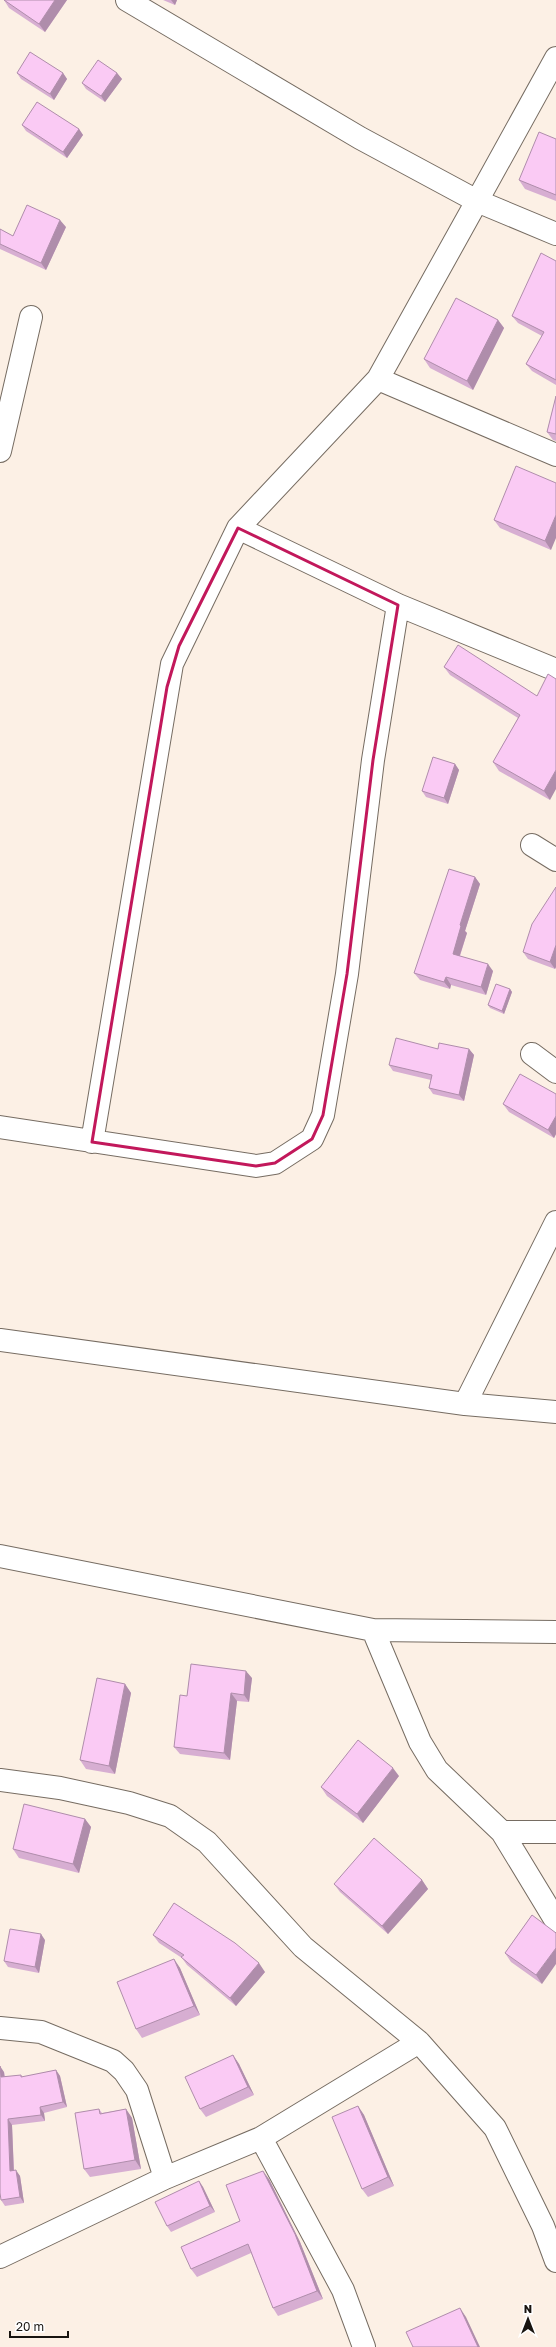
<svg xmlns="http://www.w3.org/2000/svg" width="556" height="2347" viewBox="0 0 556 2347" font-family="'Golos Text',sans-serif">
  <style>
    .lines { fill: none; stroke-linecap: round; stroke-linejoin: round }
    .minor-casing { stroke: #766c62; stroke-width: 24 }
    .minor { stroke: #fff; stroke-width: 22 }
    .wall { fill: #d7aed2 }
    .shaded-wall { fill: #af8dab }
    .building { fill: #facaf4; stroke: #af8dab }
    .marked { fill: none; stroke: #c2185b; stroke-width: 3; stroke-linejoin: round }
  </style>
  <rect width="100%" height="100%" fill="#fcf0e5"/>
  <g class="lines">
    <defs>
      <path id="minor" d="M 127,0 L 360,138 L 477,201 L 378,379 L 556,455
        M 556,58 L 477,201 L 556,234
        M 0,451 L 31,317
        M 238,528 L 398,605 L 556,670
        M 532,845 L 556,860
        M 532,1054 L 556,1072
        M 0,1127 L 256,1166 L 275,1163 L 312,1139 L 323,1115 L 347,974 L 373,760 L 398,605
        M 92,1142 L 172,664 L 238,528 L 378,379
        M 0,1340 L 465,1404 L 556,1412
        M 465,1404 L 556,1222
        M 0,1556 L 373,1630 L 556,1632
        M 373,1630 L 420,1742 L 437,1770 L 502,1832 L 556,1921
        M 0,1780 L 60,1788 L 129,1803 L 170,1816 L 207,1842 L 303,1947 L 419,2042 L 495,2128 L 543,2226 L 556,2261
        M 502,1832 L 556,1832
        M 0,2028 L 41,2032 L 113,2061 L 124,2071 L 137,2090 L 165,2178
        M 261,2138 L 343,2290 L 364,2347
        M 0,2257 L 165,2178 L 261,2138 L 419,2042"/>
    </defs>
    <use href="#minor" class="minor-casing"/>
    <use href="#minor" class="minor"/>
  </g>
  <path class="wall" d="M 4,0 L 67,0 L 45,32 L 9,8 Z
    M 163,0 L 177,0 L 175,5 Z
    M 17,73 L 63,73 L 67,79 L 54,100 L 21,79 Z
    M 117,73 L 122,79 L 105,102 L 86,89 L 82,83 Z
    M 22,125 L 79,129 L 83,135 L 67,158 L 26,131 Z
    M 556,139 L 556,201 L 525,189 L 519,180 Z
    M 66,227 L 46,270 L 0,249 L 0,229 L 13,236 Z
    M 556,261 L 556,385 L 532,371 L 526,364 L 542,336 L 518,323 L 512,316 Z
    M 498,320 L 504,328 L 473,390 L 430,368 L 424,359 Z
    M 556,396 L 556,441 L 553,440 L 547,432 Z
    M 556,483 L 551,550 L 500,528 L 494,520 Z
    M 444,667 L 537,696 L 550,800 L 499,771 L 493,762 L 518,718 L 450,675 Z
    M 455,764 L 459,770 L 448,804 L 426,797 L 422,791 Z
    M 475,877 L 480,884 L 465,931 L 467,933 L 460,956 L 493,971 L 486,995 L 451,985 L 450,989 L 420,980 L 414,973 Z
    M 556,887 L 556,967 L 555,969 L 528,959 L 523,952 Z
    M 510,989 L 512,992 L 504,1014 L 490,1008 L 488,1005 Z
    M 469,1049 L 474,1055 L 464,1101 L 433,1094 L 429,1088 L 431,1080 L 393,1071 L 389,1065 Z
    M 556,1094 L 556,1134 L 554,1138 L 509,1112 L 503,1104 Z
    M 252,1678 L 249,1702 L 237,1701 L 230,1760 L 180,1754 L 174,1747 L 187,1696 Z
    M 125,1684 L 131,1693 L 115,1774 L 86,1769 L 80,1760 Z
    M 399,1776 L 363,1823 L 327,1796 L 321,1787 Z
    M 85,1819 L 91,1827 L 79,1873 L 19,1858 L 13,1849 Z
    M 422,1880 L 428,1889 L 388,1934 L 340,1892 L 334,1884 Z
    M 532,1915 L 542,1984 L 511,1962 L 505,1953 Z
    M 153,1935 L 265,1972 L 236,2006 L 187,1965 L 182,1958 L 159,1943 Z
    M 45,1940 L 39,1973 L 8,1967 L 4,1961 Z
    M 174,1959 L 180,1968 L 200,2015 L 142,2038 L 136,2029 Z
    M 233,2055 L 239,2064 L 254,2095 L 206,2117 L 200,2109 Z
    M 56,2070 L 60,2076 L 67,2107 L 44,2113 L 45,2121 L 12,2125 L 14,2170 L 20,2176 L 24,2203 L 5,2206 L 1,2200 L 4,2072 L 5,2077 L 21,2075 L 23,2077 Z
    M 358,2106 L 364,2115 L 394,2186 L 368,2197 L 362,2189 Z
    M 99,2109 L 102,2113 L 126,2109 L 132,2118 L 141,2169 L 90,2177 L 84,2169 Z
    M 269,2179 L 300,2242 L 323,2299 L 278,2316 L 273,2308 L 251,2253 L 197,2277 L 191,2269 L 240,2221 Z
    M 199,2181 L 203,2187 L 215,2212 L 171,2232 L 167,2226 Z"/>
  <path class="shaded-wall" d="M 55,0 L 67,0 L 45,32 L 39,24 Z
    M 171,0 L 177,0 L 175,5 Z
    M 63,73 L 67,79 L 54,100 L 50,94 Z
    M 117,73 L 122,79 L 105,102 L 101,96 Z
    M 79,129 L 83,135 L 67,158 L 63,152 Z
    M 60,220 L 66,227 L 46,270 L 41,263 Z
    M 498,320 L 504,328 L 473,390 L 467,381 Z
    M 556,515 L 556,538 L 551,550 L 545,541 Z
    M 455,764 L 459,770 L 448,804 L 444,798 Z
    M 556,770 L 556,789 L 550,800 L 544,791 Z
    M 475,877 L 480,884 L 465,931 L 467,933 L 458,961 L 453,954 L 460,925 Z
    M 556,945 L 556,967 L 555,969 L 550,962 Z
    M 488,964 L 493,971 L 486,995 L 481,987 Z
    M 446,977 L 451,985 L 450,989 L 444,982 Z
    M 510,989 L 512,992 L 504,1014 L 502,1011 Z
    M 469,1049 L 474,1055 L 464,1101 L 459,1095 Z
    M 556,1116 L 556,1134 L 554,1138 L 548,1130 Z
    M 246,1671 L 252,1678 L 249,1702 L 244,1695 Z
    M 125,1684 L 131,1693 L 115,1774 L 109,1766 Z
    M 231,1693 L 237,1701 L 230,1760 L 224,1753 Z
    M 393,1768 L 399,1776 L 363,1823 L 357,1814 Z
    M 85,1819 L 91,1827 L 79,1873 L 73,1864 Z
    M 422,1880 L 428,1889 L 388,1934 L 382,1926 Z
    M 41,1934 L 45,1940 L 39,1973 L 35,1967 Z
    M 556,1948 L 556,1964 L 542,1984 L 536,1975 Z
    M 174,1959 L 180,1968 L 200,2015 L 194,2006 Z
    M 259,1963 L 265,1972 L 236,2006 L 230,1998 Z
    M 233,2055 L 239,2064 L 254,2095 L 248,2087 Z
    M 0,2066 L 4,2072 L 5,2083 L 1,2077 Z
    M 56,2070 L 60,2076 L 67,2107 L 63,2102 Z
    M 358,2106 L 364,2115 L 394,2186 L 388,2177 Z
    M 40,2107 L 44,2113 L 45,2121 L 41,2115 Z
    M 126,2109 L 132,2118 L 141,2169 L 135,2160 Z
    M 8,2119 L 12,2125 L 14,2177 L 10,2171 Z
    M 16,2170 L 20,2176 L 24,2203 L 20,2197 Z
    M 263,2171 L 269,2179 L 300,2242 L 323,2299 L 317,2291 Z
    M 199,2181 L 203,2187 L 215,2212 L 210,2206 Z
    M 460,2308 L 466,2317 L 480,2347 L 478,2347 Z"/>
  <path class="building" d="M 4,0 L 55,0 L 39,24 Z
    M 30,52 L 63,73 L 50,94 L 17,73 Z
    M 98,60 L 117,73 L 101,96 L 82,83 Z
    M 37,102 L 79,129 L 63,152 L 22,125 Z
    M 539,132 L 556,139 L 556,195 L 519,180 Z
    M 27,205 L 60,220 L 41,263 L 0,244 L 0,229 L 13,236 Z
    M 541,253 L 556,261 L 556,380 L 526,364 L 544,332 L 512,316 Z
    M 456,298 L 498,320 L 467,381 L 424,359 Z
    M 556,396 L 556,434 L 547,432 Z
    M 516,466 L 556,483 L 556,515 L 545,541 L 494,520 Z
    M 458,645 L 537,696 L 548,674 L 556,679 L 556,770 L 544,791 L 493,762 L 520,715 L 444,667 Z
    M 433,757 L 455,764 L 444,798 L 422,791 Z
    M 449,869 L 475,877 L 460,925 L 461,926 L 453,954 L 488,964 L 481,987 L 446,977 L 444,982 L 414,973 Z
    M 556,887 L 556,945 L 550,962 L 523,952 L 532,924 Z
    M 496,984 L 510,989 L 502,1011 L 488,1005 Z
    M 396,1038 L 438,1049 L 439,1043 L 469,1049 L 459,1095 L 429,1088 L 432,1075 L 389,1065 Z
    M 520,1074 L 556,1094 L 556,1116 L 548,1130 L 503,1104 Z
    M 191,1664 L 246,1671 L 244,1695 L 231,1693 L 224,1753 L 174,1747 L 180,1695 L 187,1696 Z
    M 97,1678 L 125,1684 L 109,1766 L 80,1760 Z
    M 358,1740 L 393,1768 L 357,1814 L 321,1787 Z
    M 24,1804 L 85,1819 L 73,1864 L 13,1849 Z
    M 374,1838 L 422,1880 L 382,1926 L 334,1884 Z
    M 174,1903 L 235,1943 L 259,1963 L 230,1998 L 181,1957 L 184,1955 L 153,1935 Z
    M 532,1915 L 556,1933 L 556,1948 L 536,1975 L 505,1953 Z
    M 10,1929 L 41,1934 L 35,1967 L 4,1961 Z
    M 174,1959 L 194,2006 L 136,2029 L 117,1982 Z
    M 233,2055 L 248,2087 L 200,2109 L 185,2077 Z
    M 0,2066 L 1,2077 L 21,2075 L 21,2077 L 56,2070 L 63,2102 L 40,2107 L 41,2115 L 8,2119 L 10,2171 L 16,2170 L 20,2197 L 1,2200 L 0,2193 Z
    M 358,2106 L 388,2177 L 362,2189 L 332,2117 Z
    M 99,2109 L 100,2114 L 126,2109 L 135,2160 L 84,2169 L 75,2113 Z
    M 263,2171 L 295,2234 L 317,2291 L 273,2308 L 248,2244 L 191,2269 L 181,2247 L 240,2221 L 226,2185 Z
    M 199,2181 L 210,2206 L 167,2226 L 155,2202 Z
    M 460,2308 L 478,2347 L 413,2347 L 406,2332 Z"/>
  <path class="marked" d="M 238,528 L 398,605 L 373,760 L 347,974 L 323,1115 L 312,1139 L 275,1163 L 256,1166 L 92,1142 L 167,687 L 179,646 Z"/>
  <g transform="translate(528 2319)" stroke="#ffffff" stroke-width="3" paint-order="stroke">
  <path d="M0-3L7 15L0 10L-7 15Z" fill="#181410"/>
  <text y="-6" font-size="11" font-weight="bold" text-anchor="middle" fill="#181410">N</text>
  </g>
  <path d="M10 2331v6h58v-6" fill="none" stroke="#181410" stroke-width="2"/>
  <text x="16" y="2331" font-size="12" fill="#181410" stroke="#ffffff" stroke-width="3" paint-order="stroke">20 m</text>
</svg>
